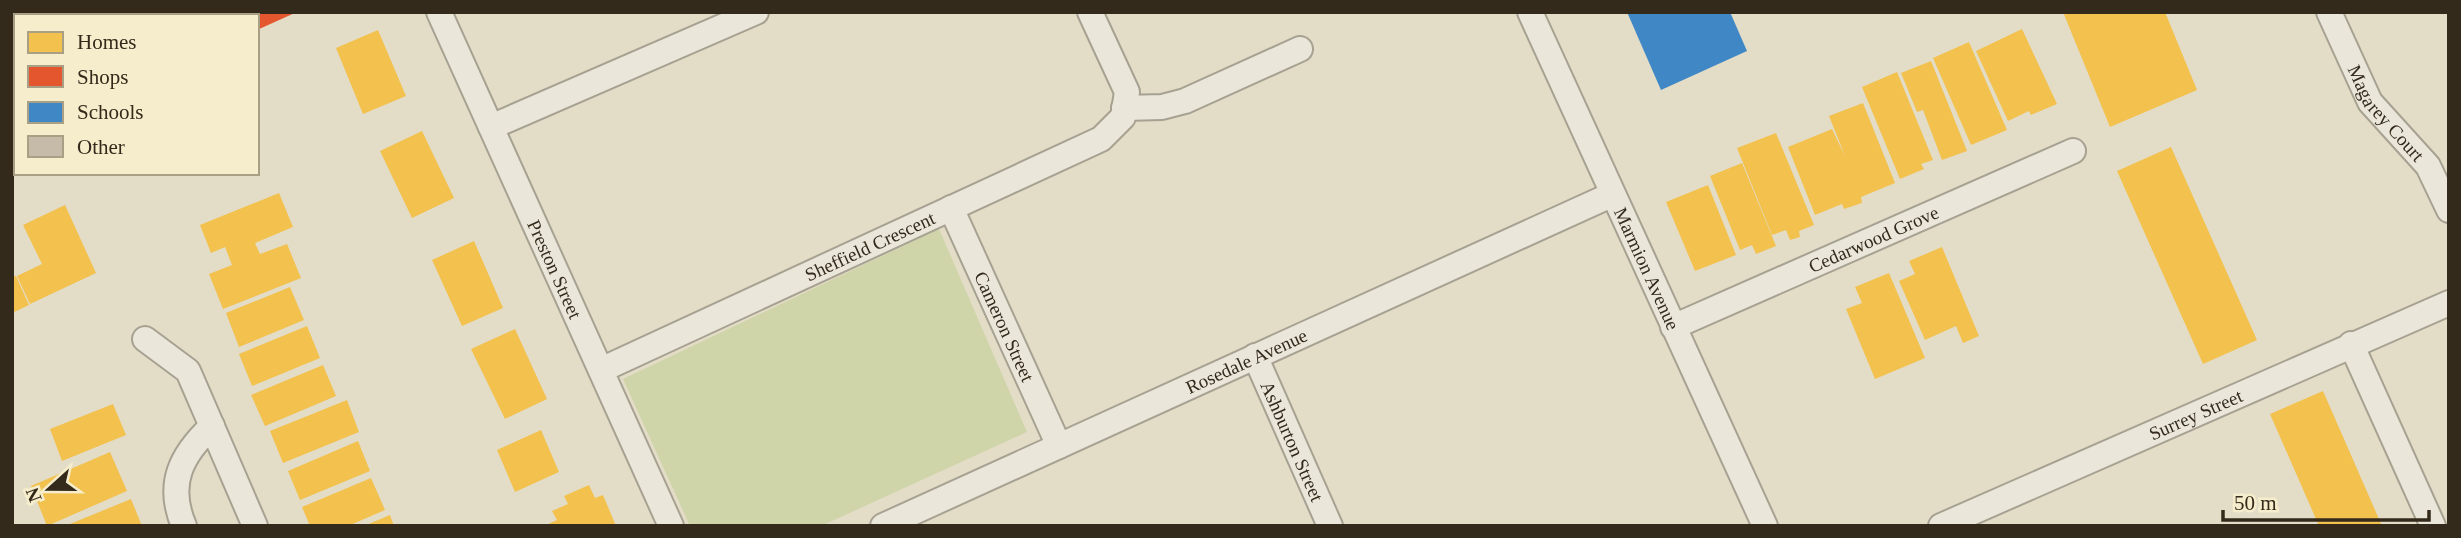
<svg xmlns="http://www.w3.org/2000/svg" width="2461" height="538" viewBox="0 0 2461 538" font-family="'Times New Roman',serif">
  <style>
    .green { fill: #cfd4a9 }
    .homes { fill: #f2c14e }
    .shops { fill: #e4572e }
    .schools { fill: #3f88c5 }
    .building { fill: #c6bba8 }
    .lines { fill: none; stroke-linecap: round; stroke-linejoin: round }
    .street-casing { stroke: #a7a192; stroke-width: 28 }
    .street { stroke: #eae7da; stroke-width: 24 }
    .labels { text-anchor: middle; stroke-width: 7; stroke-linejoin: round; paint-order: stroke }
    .street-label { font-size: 19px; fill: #342a1b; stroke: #f6edcc }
  </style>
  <rect width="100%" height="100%" fill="#e3ddc7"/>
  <path class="green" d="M 145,12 L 199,12 L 201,16 L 146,16 Z
    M 939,229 L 1027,432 L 821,526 L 690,526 L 623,379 Z"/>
  <path class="homes" d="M 2063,12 L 2165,12 L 2197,90 L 2110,127 Z
    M 2022,29 L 2057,104 L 2031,115 L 2029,111 L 2008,121 L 1976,51 Z
    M 378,30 L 406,96 L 363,114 L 336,48 Z
    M 1969,42 L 2007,130 L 1971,145 L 1933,58 Z
    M 1931,61 L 1967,151 L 1942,160 L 1923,110 L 1917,112 L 1901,73 Z
    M 1897,72 L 1933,160 L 1921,164 L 1924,169 L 1900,179 L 1862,87 Z
    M 1863,103 L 1895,183 L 1861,197 L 1862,203 L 1844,209 L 1842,204 L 1815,215 L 1788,147 L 1832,129 L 1845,156 L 1829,116 Z
    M 422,131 L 454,198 L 412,218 L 380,151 Z
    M 1776,133 L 1814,225 L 1799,231 L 1800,237 L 1790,240 L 1786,230 L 1772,235 L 1737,148 Z
    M 2171,147 L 2257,340 L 2203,364 L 2117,171 Z
    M 1742,163 L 1776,246 L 1756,254 L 1752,245 L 1740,250 L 1710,176 Z
    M 1708,185 L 1736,255 L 1695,271 L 1666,202 Z
    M 279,193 L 293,227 L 255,243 L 260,254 L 287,244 L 301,278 L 223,309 L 209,274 L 232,265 L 225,247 L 211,253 L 200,225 Z
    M 65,205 L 96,273 L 30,304 L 17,276 L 42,264 L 23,225 Z
    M 474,241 L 503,308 L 462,326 L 432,260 Z
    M 1942,247 L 1979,336 L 1963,343 L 1956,326 L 1925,340 L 1899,281 L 1915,274 L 1909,261 Z
    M 1889,273 L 1925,358 L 1875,379 L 1846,309 L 1862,303 L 1855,287 Z
    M 16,276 L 29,305 L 12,313 L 12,277 Z
    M 290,287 L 304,320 L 239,347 L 226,313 Z
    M 307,326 L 320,358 L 252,386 L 239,354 Z
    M 515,329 L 547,399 L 505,419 L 471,349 Z
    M 323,365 L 336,396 L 265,426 L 251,395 Z
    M 2323,391 L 2382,526 L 2319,526 L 2270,414 Z
    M 347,400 L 359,432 L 283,463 L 270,431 Z
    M 113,404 L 126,435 L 62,461 L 50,429 Z
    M 541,430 L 559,472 L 515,492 L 497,450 Z
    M 358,441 L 370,471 L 300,500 L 288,471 Z
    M 110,452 L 127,491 L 47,526 L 31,486 Z
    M 371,478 L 385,510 L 348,526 L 310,526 L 302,507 Z
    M 589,485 L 595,498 L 603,495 L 616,526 L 544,526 L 557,520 L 552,511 L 568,504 L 564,496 Z
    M 131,499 L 142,526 L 65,526 Z
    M 390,515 L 394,526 L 364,526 Z"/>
  <path class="shops" d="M 246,12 L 297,12 L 257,30 L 257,16 L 248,16 Z"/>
  <path class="schools" d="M 1627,12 L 1730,12 L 1747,51 L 1661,90 Z"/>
  <path class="building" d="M 16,75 L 16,111 L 12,103 L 12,76 Z"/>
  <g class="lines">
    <defs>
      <g id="street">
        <path id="s1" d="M 439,12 L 671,526"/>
        <path id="s2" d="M 1530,12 L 1765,526"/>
        <path id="s3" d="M 2329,12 L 2370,102 L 2428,166 L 2449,210"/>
        <path d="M 1124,108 L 1162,107 L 1185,101 L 1300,49"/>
        <path d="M 491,127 L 756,12"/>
        <path id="s4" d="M 951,208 L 1059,446"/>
        <path id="s5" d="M 1673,327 L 2073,151"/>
        <path d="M 145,339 L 188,371 L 255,526"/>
        <path d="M 2351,344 L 2433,526"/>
        <path id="s6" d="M 1255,356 L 1330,526"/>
        <path id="s7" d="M 601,370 L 1101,139 L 1123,117 L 1127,92 L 1090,12"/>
        <path d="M 184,526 C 166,484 181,455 212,426"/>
        <path id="s8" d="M 883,526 L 1611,195"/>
        <path id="s9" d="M 1941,526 L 2449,303"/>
      </g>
    </defs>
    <use href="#street" class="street-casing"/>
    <use href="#street" class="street"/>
  </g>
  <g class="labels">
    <g class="street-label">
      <text dy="7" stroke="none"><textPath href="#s3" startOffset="117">Magarey Court</textPath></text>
      <text dy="7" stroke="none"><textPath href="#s5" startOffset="219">Cedarwood Grove</textPath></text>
      <text dy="7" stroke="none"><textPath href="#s7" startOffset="296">Sheffield Crescent</textPath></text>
      <text dy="7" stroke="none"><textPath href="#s1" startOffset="282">Preston Street</textPath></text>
      <text dy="7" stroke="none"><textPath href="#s2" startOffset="282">Marmion Avenue</textPath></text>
      <text dy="7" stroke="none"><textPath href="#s4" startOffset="130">Cameron Street</textPath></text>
      <text dy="7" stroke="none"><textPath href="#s8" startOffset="399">Rosedale Avenue</textPath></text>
      <text dy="7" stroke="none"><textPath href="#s9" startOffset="278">Surrey Street</textPath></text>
      <text dy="7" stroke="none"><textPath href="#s6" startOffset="93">Ashburton Street</textPath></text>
    </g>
  </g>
  <rect width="2461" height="538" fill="none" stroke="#342a1b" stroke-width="28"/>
  <rect x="14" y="14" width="245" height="161" fill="#f6edcc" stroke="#a89f85" stroke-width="2"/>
  <rect x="28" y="32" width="35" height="21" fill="#f2c14e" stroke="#a89f85" stroke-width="2"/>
  <text x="77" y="49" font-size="21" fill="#342a1b">Homes</text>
  <rect x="28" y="66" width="35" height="21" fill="#e4572e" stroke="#a89f85" stroke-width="2"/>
  <text x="77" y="84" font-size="21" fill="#342a1b">Shops</text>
  <rect x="28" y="102" width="35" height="21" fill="#3f88c5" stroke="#a89f85" stroke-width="2"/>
  <text x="77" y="119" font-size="21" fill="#342a1b">Schools</text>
  <rect x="28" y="136" width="35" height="21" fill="#c6bba8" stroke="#a89f85" stroke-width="2"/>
  <text x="77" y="154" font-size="21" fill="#342a1b">Other</text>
  <g transform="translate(49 489) rotate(249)" stroke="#f6edcc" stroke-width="5" paint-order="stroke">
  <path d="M0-5L12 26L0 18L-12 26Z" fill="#342a1b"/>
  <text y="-10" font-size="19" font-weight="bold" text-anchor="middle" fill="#342a1b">N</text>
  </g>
  <path d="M2223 510v10h206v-10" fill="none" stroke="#342a1b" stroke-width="3.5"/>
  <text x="2234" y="510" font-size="21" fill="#342a1b" stroke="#f6edcc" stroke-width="5" paint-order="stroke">50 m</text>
</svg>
